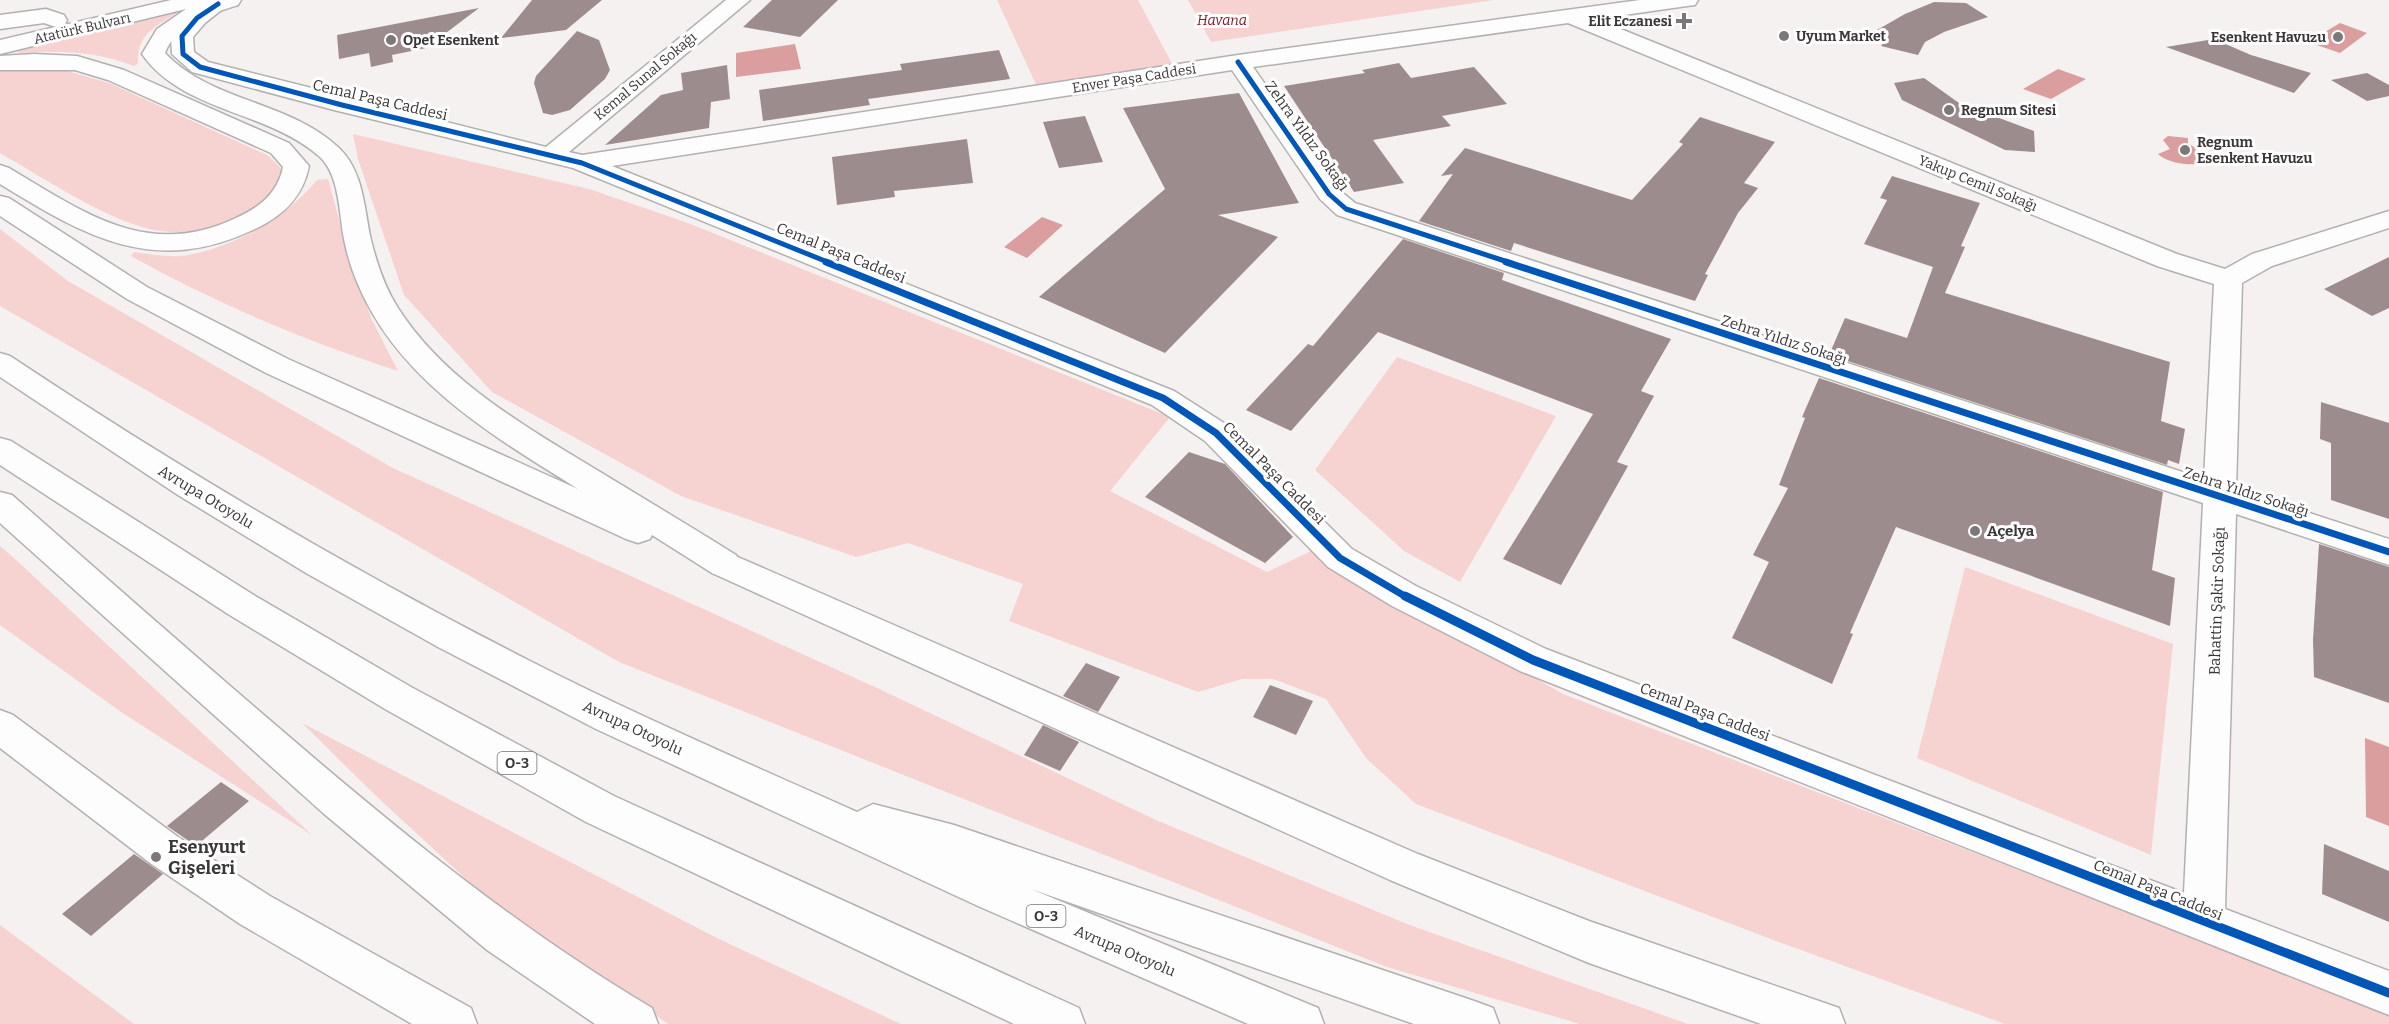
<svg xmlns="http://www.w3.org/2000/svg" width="2389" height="1024" viewBox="0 0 2389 1024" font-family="Bitter,serif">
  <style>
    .green { fill: #f6d2d1 }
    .water { fill: #db9e9e }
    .building { fill: #9d8c8d }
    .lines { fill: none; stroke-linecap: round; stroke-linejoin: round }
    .minor-casing { stroke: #b3b0b0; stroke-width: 3 }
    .primary-casing { stroke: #b3b0b0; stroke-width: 3 }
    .motorway-casing { stroke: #b3b0b0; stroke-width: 3 }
    .minor { fill: #fefdfd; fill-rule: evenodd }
    .primary { fill: #fefdfd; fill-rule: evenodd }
    .motorway { fill: #fefdfd; fill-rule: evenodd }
    .cycleway-far2-casing { stroke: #fff; stroke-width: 8 }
    .cycleway-far1-casing { stroke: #fff; stroke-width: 10 }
    .cycleway-casing { stroke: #fff; stroke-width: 13 }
    .cycleway-far2 { stroke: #0057b8; stroke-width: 5 }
    .cycleway-far1 { stroke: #0057b8; stroke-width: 7 }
    .cycleway { stroke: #0057b8; stroke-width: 9 }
    .poi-dot { fill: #7c7878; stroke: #fff; stroke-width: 2 }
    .labels { text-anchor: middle; stroke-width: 6; stroke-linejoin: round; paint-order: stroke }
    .far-park-label { font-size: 14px; font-style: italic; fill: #801a26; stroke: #fff }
    .far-poi-label { font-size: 14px; font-weight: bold; fill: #3a3737; stroke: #fff; text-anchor: start }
    .far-street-label { font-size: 14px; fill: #3a3737; stroke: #fff }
    .shield { fill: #fff; stroke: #757373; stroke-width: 1.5 }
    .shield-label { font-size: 14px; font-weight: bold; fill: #3a3737 }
    .street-label { font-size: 15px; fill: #3a3737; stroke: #fff }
    .poi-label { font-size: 15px; font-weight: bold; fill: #3a3737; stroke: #fff; text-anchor: start }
    .near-poi-label { font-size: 18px; font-weight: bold; fill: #3a3737; stroke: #fff; text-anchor: start }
  </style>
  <rect width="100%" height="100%" fill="#f6f1f1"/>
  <path class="green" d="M 997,0 L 1138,0 L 1176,71 L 1039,91 Z
    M 1188,0 L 1494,0 L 1211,42 Z
    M 179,12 C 155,26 136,35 138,64 L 134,66 C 95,51 60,50 19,53 L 18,51 Z
    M 0,69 L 60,69 L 109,83 L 267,155 C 278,164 294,178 278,191 C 269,198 260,209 250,214 C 225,227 188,235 160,231 C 111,224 44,178 0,153 Z
    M 353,134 L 589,189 L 688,223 L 1170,417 L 1110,491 L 1267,572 L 1311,551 L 1563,694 L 2389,1013 L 2389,1024 L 2005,1024 L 1776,941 L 1416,804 L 1366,758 L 1326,699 L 1273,679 L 1242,679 L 1198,692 L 1009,621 L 1023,584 L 908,543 L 856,557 L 681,496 L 492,392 L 404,295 L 358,159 Z
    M 328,179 L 353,270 L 372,320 L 398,371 C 306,341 215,303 131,256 L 134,252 C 148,254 166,257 181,256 C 230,250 286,218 317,180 Z
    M 0,229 L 68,281 L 393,468 L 875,687 L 1156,820 L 1407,924 L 1688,1024 L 1580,1024 L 1387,967 L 619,662 L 0,306 Z
    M 1397,357 L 1556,416 L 1460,582 L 1404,551 L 1315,470 Z
    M 0,546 L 14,558 L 312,835 L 121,712 L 0,625 Z
    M 1965,567 L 2173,644 L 2151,855 L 1917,758 Z
    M 302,723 L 715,937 L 901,1024 L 668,1024 L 494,905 L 374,794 Z
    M 0,925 L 134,1024 L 0,1024 Z"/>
  <path class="water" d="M 2340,23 L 2367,33 L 2340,53 L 2308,42 Z
    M 795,44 L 801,69 L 736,77 L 736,53 Z
    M 2058,69 L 2086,79 L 2051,99 L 2023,89 Z
    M 2168,136 L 2188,138 L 2188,144 L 2211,155 L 2213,161 C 2199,167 2169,165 2158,154 L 2170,149 L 2163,140 Z
    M 1042,217 L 1063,225 L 1027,258 L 1004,247 Z
    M 2365,738 L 2389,747 L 2389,826 L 2366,817 Z"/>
  <path class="building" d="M 532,0 L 602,0 L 566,30 L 501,38 Z
    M 772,0 L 838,0 L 800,37 L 743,27 Z
    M 1934,2 L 1966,3 L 1988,17 L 1944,32 L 1925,42 L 1918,55 L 1881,46 L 1887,38 L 1877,30 L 1905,14 Z
    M 479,8 L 426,48 L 392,55 L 393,62 L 371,67 L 369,53 L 339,59 L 337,35 Z
    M 577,31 L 599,40 L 610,70 L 605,79 L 570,110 L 552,115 L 543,113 L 534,83 L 536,76 Z
    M 2214,39 L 2251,55 L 2311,73 L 2294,93 L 2166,47 Z
    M 999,50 L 1010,79 L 868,99 L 870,105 L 763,121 L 759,90 L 902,70 L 900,64 Z
    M 1399,63 L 1411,78 L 1474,67 L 1507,104 L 1442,116 L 1451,126 L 1373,140 L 1404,183 L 1354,192 L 1284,86 L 1365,73 L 1362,70 Z
    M 727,65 L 730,99 L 711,102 L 709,128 L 605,145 L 661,95 L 683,90 L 681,73 Z
    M 2367,73 L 2389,85 L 2389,96 L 2367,101 L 2331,80 Z
    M 1924,78 L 1959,103 L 2034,131 L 2035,152 L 2005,150 L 1902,100 L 1894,83 Z
    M 1239,93 L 1299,203 L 1218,215 L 1278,237 L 1165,353 L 1039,297 L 1165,189 L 1123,108 Z
    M 1085,116 L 1103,162 L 1059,168 L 1043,122 Z
    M 1700,117 L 1775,142 L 1744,183 L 1758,188 L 1738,213 L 1705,274 L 1708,275 L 1695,301 L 1514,243 L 1511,251 L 1419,221 L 1453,174 L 1441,176 L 1465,148 L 1632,200 L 1683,144 L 1679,142 Z
    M 967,139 L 973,183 L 894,191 L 895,197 L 837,205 L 832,157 Z
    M 1892,176 L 1980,203 L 1961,246 L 1965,247 L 1945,293 L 2170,362 L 2161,421 L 2185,429 L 2179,464 L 2168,460 L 2167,465 L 1829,355 L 1845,318 L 1907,338 L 1933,267 L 1864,244 L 1887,200 L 1880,198 Z
    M 1403,239 L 1504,273 L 1502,280 L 1671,339 L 1641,391 L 1654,396 L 1617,462 L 1628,466 L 1561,585 L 1503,559 L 1593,414 L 1378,332 L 1291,431 L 1246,410 L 1308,344 L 1313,346 Z
    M 2389,257 L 2389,308 L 2372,316 L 2324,289 Z
    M 1819,378 L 2163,492 L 2152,570 L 2175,578 L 2170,626 L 1896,527 L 1850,633 L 1853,634 L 1832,684 L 1732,638 L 1769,562 L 1753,555 L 1788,488 L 1779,485 L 1805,418 L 1802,417 Z
    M 2321,402 L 2389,423 L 2389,519 L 2331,500 L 2331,443 L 2320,439 Z
    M 1189,452 L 1225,464 L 1293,537 L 1265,563 L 1145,497 Z
    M 2319,544 L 2389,567 L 2389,703 L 2314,677 L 2313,640 Z
    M 1086,663 L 1120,677 L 1098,712 L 1063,696 Z
    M 1270,685 L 1313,701 L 1296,735 L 1253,717 Z
    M 1043,725 L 1079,742 L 1060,771 L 1024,755 Z
    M 221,782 L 249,801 L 196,846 L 167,826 Z
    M 2324,844 L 2389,871 L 2389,922 L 2322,894 Z
    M 134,854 L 163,874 L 91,936 L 62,914 Z"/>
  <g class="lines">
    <defs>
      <path id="minor" d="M 210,0 L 226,0 L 229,4 L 205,23 L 193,37 L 194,52 L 208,62 L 546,147 L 726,0 L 750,0 L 569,152 L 582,155 L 1238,55 L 1640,0 L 1698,0 L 1695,5 L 1687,6 L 1596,19 L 2177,254 L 2225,269 L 2252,254 L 2389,211 L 2389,228 L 2272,266 L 2242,283 L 2236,489 L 2389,539 L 2389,565 L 2236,514 L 2225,909 L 2389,971 L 2389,1015 L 1520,671 L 1392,606 L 1328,567 L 1205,441 L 1152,405 L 573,168 L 334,110 L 192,72 L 172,54 L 171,36 L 189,13 ZM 1568,23 L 2157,266 L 2214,284 L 2204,479 L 1355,203 L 1338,189 L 1253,67 ZM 1232,70 L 1320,199 L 1337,215 L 2203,503 L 2184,893 L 1546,649 L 1416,586 L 1352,549 L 1227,425 L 1174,391 L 612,166 Z"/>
      <path id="primary" d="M 171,0 L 241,0 L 238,5 C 210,14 176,24 165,53 C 211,102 290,101 339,148 C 364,172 364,209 371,240 C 377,264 385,288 398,308 C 441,375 510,417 577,458 C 630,490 683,522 736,555 L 741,564 L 736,573 L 724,577 L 712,573 L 652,535 L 650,539 L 638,543 L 626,539 L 266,373 L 127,299 L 0,216 L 0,196 L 9,198 L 147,287 L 288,359 L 578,489 C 493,436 397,380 357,282 C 351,268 347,254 344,239 C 339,214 340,176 320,157 C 269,111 182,112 142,54 L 157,29 L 186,9 L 0,54 L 0,40 Z
        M 46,9 L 64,15 L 67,20 L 64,25 L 56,27 L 44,23 L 0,29 L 0,15 Z
        M 34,54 L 77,56 L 124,70 L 289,143 L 309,166 C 303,197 283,216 255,229 C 155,277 86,237 0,184 L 0,165 L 9,168 C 85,213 147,260 236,218 C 260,207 278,193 283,167 L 271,153 L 108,80 L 75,70 L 0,70 L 0,56 Z"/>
      <path id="motorway" d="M 0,353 L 10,356 C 177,467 349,569 528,660 C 636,715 747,763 857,812 L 873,804 L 954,825 L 1477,1002 L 1493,1008 L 1499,1024 L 1414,1024 L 1031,889 L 1318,1008 L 1324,1024 L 1248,1024 L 978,906 L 596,729 L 438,647 L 306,573 L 178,495 L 0,377 Z
        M 0,438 L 11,441 L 252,594 L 411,687 L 614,796 L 1079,1008 L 1085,1024 L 1014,1024 L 586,822 L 385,709 L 228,614 L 0,465 Z
        M 0,492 L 12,495 C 96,569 180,643 265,716 C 388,822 512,925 652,1008 L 658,1024 L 595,1024 L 487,950 L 323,813 L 0,523 Z
        M 724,551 L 1418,854 L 1589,921 L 1839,1008 L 1845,1024 L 1761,1024 L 1589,963 L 1390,880 L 712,573 L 707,564 L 712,555 Z
        M 0,710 L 13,715 L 178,837 L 270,896 L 471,1008 L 477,1024 L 412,1024 L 240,924 L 150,863 L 0,748 Z"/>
    </defs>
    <use href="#minor" class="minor-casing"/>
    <use href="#primary" class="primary-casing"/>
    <use href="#motorway" class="motorway-casing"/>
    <use href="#minor" class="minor"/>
    <use href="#primary" class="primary"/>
    <use href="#motorway" class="motorway"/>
    <defs>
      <path id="cycleway-far2" d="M 218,4 L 197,18 L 182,36 L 183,54 L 200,67 L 342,105 L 582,163 L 830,263
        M 1238,62 L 1329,194 L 1346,209 L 1511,263"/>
      <path id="cycleway-far1" d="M 826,262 L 1163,398 L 1216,433 L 1340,558 L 1408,598
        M 1506,262 L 2389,552"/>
      <path id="cycleway" d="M 1405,596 L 1533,660 L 2389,993"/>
    </defs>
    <use href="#cycleway-far2" class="cycleway-far2-casing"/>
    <use href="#cycleway-far1" class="cycleway-far1-casing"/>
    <use href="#cycleway" class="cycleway-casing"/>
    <use href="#cycleway-far2" class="cycleway-far2"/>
    <use href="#cycleway-far1" class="cycleway-far1"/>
    <use href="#cycleway" class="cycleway"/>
  </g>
  <g class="poi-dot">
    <path d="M1681 12h6v6h6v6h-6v6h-6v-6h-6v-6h6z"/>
    <circle cx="1784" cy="36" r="6"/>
    <circle cx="2338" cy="37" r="6"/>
    <circle cx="391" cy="40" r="6"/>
    <circle cx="1949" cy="110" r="6"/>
    <circle cx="2185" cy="150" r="6"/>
    <circle cx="1975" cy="531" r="6"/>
    <circle cx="156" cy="857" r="6"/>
  </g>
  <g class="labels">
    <g class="far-park-label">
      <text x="1222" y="25">Havana</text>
    </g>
    <g class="far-poi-label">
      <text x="1672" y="26" text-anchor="end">Elit Eczanesi</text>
      <text x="1796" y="41">Uyum Market</text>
      <text x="2326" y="42" text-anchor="end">Esenkent Havuzu</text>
      <text x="403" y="45">Opet Esenkent</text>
      <text x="1961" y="115">Regnum Sitesi</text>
      <text x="2197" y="147">Regnum<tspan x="2197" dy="16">Esenkent Havuzu</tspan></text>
    </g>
    <g class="far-street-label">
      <text transform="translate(82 28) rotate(-13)" y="5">Atatürk Bulvarı</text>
      <text transform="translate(645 76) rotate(-40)" y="5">Kemal Sunal Sokağı</text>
      <text transform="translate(1134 78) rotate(-9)" y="5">Enver Paşa Caddesi</text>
      <text transform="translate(1978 183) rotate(22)" y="5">Yakup Cemil Sokağı</text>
    </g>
    <g class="shield">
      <rect x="497.5" y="752" width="39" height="22" rx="4.5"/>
      <rect x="1026.5" y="905" width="39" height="22" rx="4.5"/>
    </g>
    <g class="shield-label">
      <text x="517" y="768">O-3</text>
      <text x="1046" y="921">O-3</text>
    </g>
    <g class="street-label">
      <text transform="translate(380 100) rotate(13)" y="5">Cemal Paşa Caddesi</text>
      <text transform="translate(1307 136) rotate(54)" y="5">Zehra Yıldız Sokağı</text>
      <text transform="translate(841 253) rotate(22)" y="5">Cemal Paşa Caddesi</text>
      <text transform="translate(1784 340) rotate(18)" y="5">Zehra Yıldız Sokağı</text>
      <text transform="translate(1274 473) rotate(45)" y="5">Cemal Paşa Caddesi</text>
      <text transform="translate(2246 492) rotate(18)" y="5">Zehra Yıldız Sokağı</text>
      <text transform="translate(206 497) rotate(31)" y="5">Avrupa Otoyolu</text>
      <text transform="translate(2217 601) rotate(-88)" y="5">Bahattin Şakir Sokağı</text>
      <text transform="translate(1705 712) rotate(21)" y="5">Cemal Paşa Caddesi</text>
      <text transform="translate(633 728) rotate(25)" y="5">Avrupa Otoyolu</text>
      <text transform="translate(2158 890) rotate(22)" y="5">Cemal Paşa Caddesi</text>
      <text transform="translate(1125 951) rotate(23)" y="5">Avrupa Otoyolu</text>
    </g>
    <g class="poi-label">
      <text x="1987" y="536">Açelya</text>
    </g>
    <g class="near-poi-label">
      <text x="168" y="853">Esenyurt<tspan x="168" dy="21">Gişeleri</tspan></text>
    </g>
  </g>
</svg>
